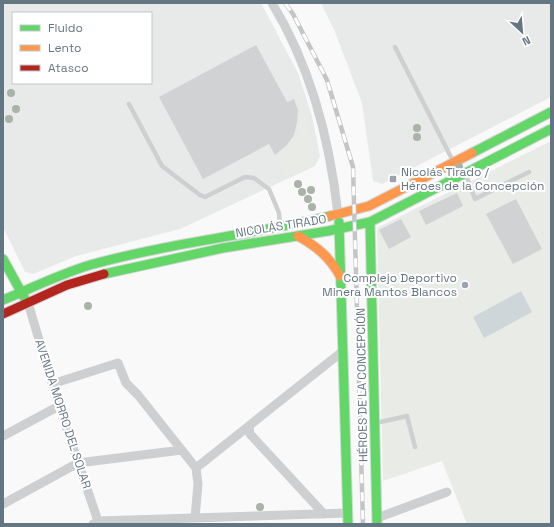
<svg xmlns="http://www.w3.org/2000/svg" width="554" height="527" viewBox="0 0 554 527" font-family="'Space Grotesk',sans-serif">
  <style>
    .built { fill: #e8e9e9; fill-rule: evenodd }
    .green { fill: #e8ebe6 }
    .water { fill: #ced6d9 }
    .building { fill: #d0d2d3 }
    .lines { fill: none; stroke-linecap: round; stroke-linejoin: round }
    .fast-casing { stroke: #d5d6d7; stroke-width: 11 }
    .slow-casing { stroke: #d5d6d7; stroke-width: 11 }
    .jam-casing { stroke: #d5d6d7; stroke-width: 11 }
    .lane { stroke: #cecfd0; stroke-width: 4.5 }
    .street { stroke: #cecfd0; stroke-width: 9 }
    .fast { stroke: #63d668; stroke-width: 9 }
    .slow { stroke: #ff974d; stroke-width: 9 }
    .jam { stroke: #b3261e; stroke-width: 9 }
    .rail-casing { stroke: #c3c5c6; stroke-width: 4.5 }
    .rail { stroke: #fff; stroke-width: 3; stroke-dasharray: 9; stroke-linecap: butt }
    .tree { fill: #a9b3a7 }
    .poi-dot { fill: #99a4ac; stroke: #fff; stroke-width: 1.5 }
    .labels { text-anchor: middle; stroke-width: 4; stroke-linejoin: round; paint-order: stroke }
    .poi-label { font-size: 12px; fill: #657683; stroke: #fff; text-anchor: start }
    .street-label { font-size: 12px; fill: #657683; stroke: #fff }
  </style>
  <rect width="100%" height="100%" fill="#f9f9f9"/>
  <path class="built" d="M 3,3 L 261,3 L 298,73 L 312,116 L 320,156 L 315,166 L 180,229 L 76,256 L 33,274 L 25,272 L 3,227 ZM 13,13 L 151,13 L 151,83 L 13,83 Z
    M 321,3 L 551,3 L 551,97 L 382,184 L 373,181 L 362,103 L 335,32 Z"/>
  <path class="green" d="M 301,105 C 305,115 320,158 312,165 C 306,171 294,174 287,178 L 278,161 L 296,138 L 302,123 L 299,106 Z
    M 551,141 L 551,524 L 467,524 L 442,461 L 383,481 L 377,228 Z"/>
  <path class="water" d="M 521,291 L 532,312 L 484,338 L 473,317 Z"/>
  <path class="building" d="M 256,45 L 287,102 L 294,99 L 298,110 L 297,123 L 294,135 L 287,145 L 275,155 L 269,144 L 203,179 L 159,97 Z
    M 457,193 L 463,206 L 426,225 L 419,211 Z
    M 516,199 L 542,249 L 513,264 L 486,214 Z
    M 401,219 L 411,237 L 389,249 L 379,230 Z"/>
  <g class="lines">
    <defs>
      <path id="fast" d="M 472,153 L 551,112
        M 339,222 L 348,524
        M 370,222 L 377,524
        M 3,259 L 25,299
        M 104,274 L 223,248 L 328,231 L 370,222 L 551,129
        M 3,300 C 32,288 60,274 90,265 C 169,243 251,235 330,216"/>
      <path id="slow" d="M 330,216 L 369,206 L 472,153
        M 298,236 C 316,246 330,257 340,276"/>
      <path id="jam" d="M 3,314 L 67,285 L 104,274"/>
    </defs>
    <use href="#fast" class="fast-casing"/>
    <use href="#slow" class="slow-casing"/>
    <use href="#jam" class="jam-casing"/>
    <path class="lane" d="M 395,47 L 453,161
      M 129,104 L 162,166 L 200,195 L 205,197 L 245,177 L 254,178 L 269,189 L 279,213 L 280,228
      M 466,175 L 475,199 L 529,172
      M 376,423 L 407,416 L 415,447"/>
    <path class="street" d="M 272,3 C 311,67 330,140 338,215
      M 28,303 L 59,406 L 99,524
      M 52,384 L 118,363 L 126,383 L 138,395 L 196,468 L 198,484 L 195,518
      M 249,427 L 250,434 L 324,514
      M 3,436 L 59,406
      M 196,468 L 343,351
      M 3,504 L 78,463 L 182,450
      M 377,518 L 447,492
      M 93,524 L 98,521 L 347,513"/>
    <use href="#fast" class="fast"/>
    <use href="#slow" class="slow"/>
    <use href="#jam" class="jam"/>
    <defs>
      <path id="rail" d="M 285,3 L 293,14 L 327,80 L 353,167 L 363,524"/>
    </defs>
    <use href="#rail" class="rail-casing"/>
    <use href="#rail" class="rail"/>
  </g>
  <g class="tree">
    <circle cx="11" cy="93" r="4"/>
    <circle cx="16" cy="109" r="4"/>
    <circle cx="9" cy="119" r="4"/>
    <circle cx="417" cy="128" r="4"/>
    <circle cx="417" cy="137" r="4"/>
    <circle cx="459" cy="167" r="4"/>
    <circle cx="404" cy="173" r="4"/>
    <circle cx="298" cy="184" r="4"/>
    <circle cx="311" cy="190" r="4"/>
    <circle cx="302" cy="192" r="4"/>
    <circle cx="308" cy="199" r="4"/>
    <circle cx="312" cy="207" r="4"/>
    <circle cx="88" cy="306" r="4"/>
    <circle cx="260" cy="507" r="4"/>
  </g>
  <g class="poi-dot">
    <rect x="389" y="175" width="8" height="8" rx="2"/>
    <circle cx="465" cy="285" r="4"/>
  </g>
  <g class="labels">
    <g class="poi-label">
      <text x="401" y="176">Nicolás Tirado /<tspan x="401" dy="14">Héroes de la Concepción</tspan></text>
      <text x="457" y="282" text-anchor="end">Complejo Deportivo<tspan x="457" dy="14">Minera Mantos Blancos</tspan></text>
    </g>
    <g class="street-label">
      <text transform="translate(281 226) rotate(-9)" y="4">NICOLÁS TIRADO</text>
      <text transform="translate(362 385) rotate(-91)" y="4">HÉROES DE LA CONCEPCIÓN</text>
      <text transform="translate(63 414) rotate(72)" y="4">AVENIDA MORRO DEL SOLAR</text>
    </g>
  </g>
  <rect width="554" height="527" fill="none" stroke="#657683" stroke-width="8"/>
  <rect x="12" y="12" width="140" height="72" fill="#ffffff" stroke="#c1c8cd"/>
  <rect x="20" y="25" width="20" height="6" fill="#63d668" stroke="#c1c8cd"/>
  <text x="48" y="32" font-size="12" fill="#657683">Fluido</text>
  <rect x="20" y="45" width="20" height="6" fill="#ff974d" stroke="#c1c8cd"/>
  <text x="48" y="52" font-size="12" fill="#657683">Lento</text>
  <rect x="20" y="65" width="20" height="6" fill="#b3261e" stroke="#c1c8cd"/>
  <text x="48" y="72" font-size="12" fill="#657683">Atasco</text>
  <g transform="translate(522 32) rotate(154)" stroke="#ffffff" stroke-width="3" paint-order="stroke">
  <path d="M0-3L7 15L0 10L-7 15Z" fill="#657683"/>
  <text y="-6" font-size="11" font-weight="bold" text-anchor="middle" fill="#657683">N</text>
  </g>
</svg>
